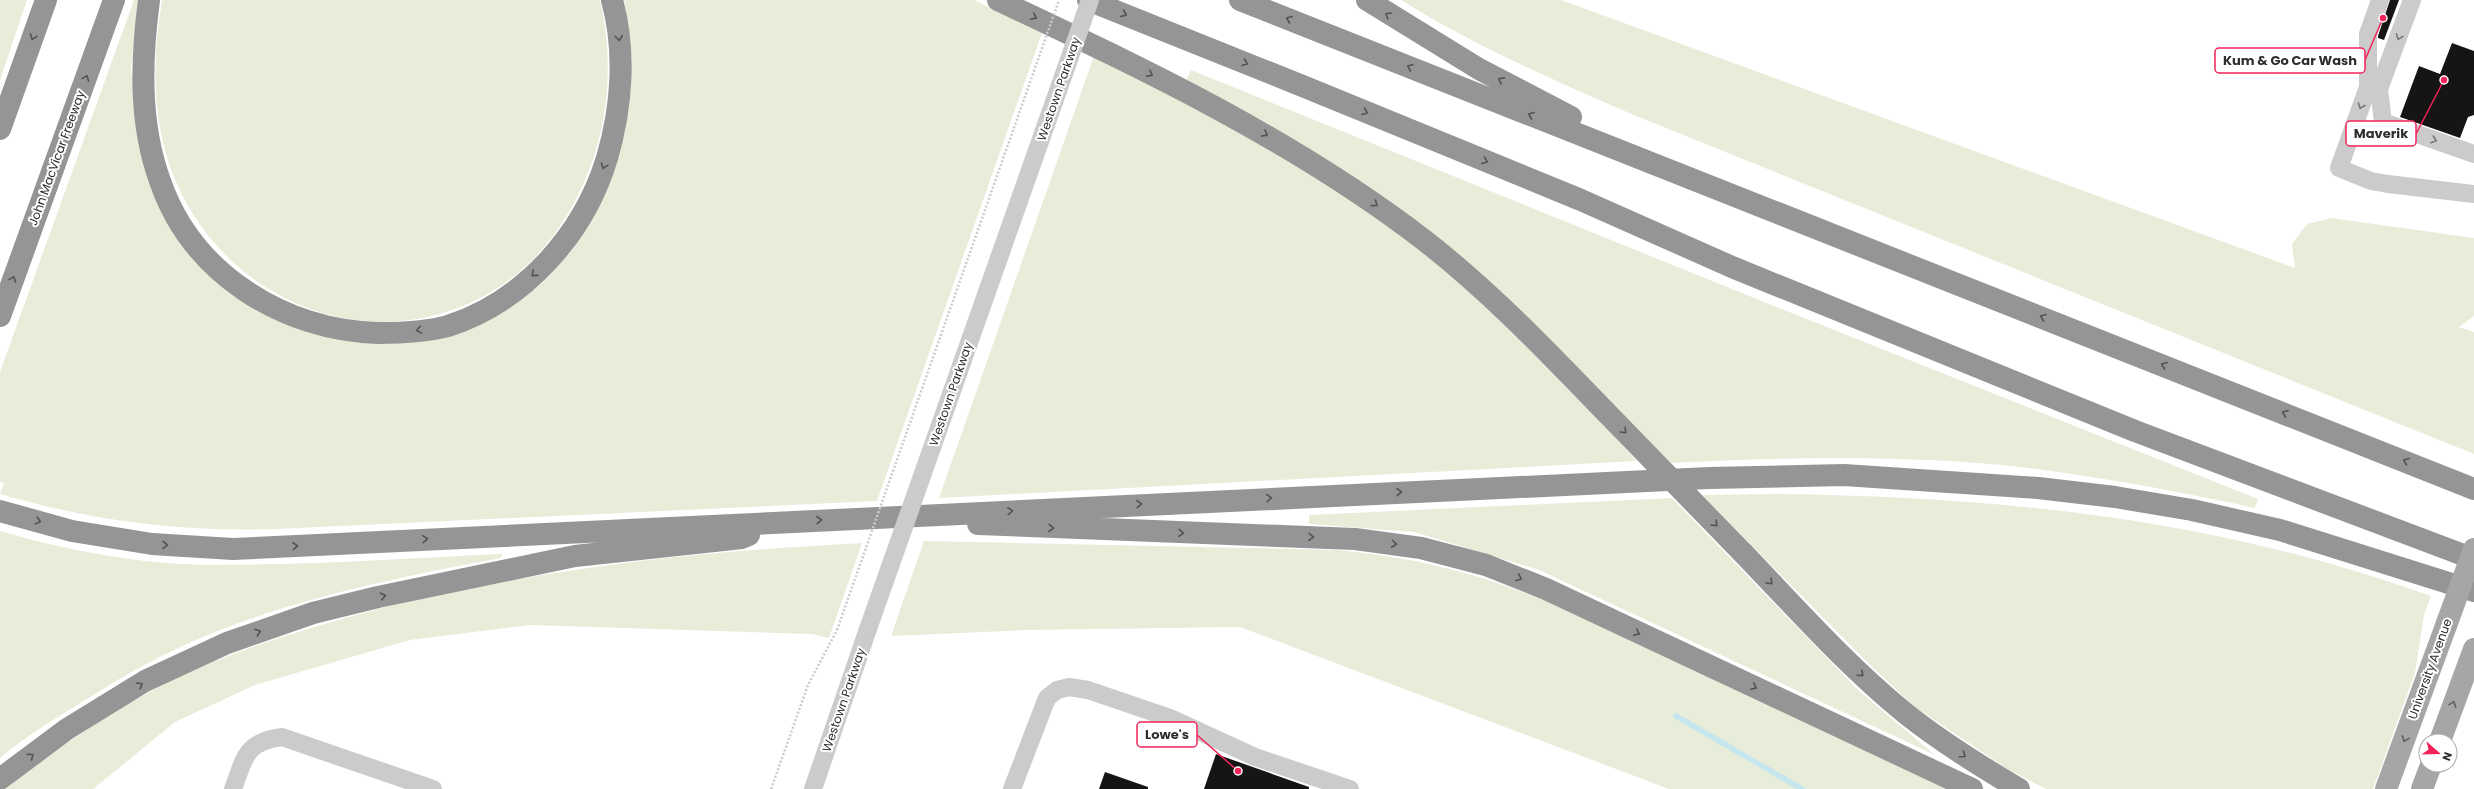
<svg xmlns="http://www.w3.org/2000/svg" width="2474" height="789" viewBox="0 0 2474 789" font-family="Poppins,sans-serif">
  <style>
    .green { fill: #e8edda }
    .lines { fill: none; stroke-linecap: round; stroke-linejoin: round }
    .stream { stroke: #c5e6ee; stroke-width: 5.5 }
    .building { fill: #151515 }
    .path { stroke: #cbcbcb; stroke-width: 2.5; stroke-dasharray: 2 2; stroke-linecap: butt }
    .minor { stroke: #cbcbcb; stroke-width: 18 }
    .major { stroke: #a6a6a6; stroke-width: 22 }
    .highway { stroke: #959595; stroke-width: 22 }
    .path-bridge { stroke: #cbcbcb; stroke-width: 2.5; stroke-dasharray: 2 2; stroke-linecap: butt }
    .minor-bridge { stroke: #cbcbcb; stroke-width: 18 }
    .major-bridge { stroke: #a6a6a6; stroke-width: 22 }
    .highway-bridge { stroke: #959595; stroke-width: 22 }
    .oneway { stroke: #525252 }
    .oneway2 { stroke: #757575 }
    .oneway3 { stroke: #5e5e5e }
    .labels { text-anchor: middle; stroke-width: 4; stroke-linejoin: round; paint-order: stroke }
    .street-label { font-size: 12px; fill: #2e2e2e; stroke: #fff }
    .leader { fill: none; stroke: #f22359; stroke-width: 1.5 }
    .callout-dot { fill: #f22359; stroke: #fff; stroke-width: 1.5 }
    .callout { fill: #fff; stroke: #f22359; stroke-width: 1.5 }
    .callout-label { font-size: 13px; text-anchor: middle; font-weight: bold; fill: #2e2e2e }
  </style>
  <rect width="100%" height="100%" fill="#fff"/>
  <path class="green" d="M 0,0 L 27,0 L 0,80 Z
    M 134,0 L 139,0 L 131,67 L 135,114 L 141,151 L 242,300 L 273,319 L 306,332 L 342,340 L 479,323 L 515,304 L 544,282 L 571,252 L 593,216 L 624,137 L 630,102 L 631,65 L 629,30 L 624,0 L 974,0 L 1042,33 L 877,501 L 276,529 C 180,532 92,521 0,494 L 4,483 L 0,482 L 0,372 Z
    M 162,0 L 600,0 C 613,56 610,114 590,168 C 572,214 544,257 502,285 C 380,367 220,304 171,169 C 151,113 153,57 162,0 Z
    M 1401,0 L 1561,0 L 2295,268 L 2292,244 L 2307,224 L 2331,218 L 2474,238 L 2474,316 L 2459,327 L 2474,332 L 2474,454 L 1629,113 C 1551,79 1473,45 1401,0 Z
    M 1094,56 L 1220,117 L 1406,235 L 1506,321 L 1637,461 L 939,498 Z
    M 1191,70 L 1774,306 L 2258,499 L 2255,508 C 2171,490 2087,474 2001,465 C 1892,455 1781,457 1671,463 L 1563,355 L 1526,321 L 1184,84 Z
    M 1779,494 C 2005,497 2217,519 2431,596 L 2424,615 L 2415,673 L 2373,789 L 2046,789 L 2009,770 L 1915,707 L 1869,664 L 1702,495 Z
    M 1672,498 L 1858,690 L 1935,755 L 1539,570 L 1414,532 L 1309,524 L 1309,515 Z
    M 0,531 C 47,545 96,555 145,561 C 187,566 230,565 272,564 C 349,563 425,557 502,554 L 501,558 C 387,579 256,606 152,661 C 128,673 105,688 82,702 C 54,719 25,737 0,758 Z
    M 924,541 L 1338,550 C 1418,558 1477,573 1551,603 L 1947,789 L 1669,789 L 1240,627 L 1027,630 L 891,636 Z
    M 862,543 L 829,638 L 812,634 L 531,625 L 410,640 L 255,685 L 175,722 L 93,789 L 5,789 C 48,756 90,725 137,699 C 193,667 256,644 318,626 C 434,591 555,570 676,557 C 738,550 800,547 862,543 Z"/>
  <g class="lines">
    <path class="stream" d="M 1676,716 L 1802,789"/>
  </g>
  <path class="building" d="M 2390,0 L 2399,0 L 2384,40 L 2378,38 L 2378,36 Z
    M 2452,43 L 2474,51 L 2474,115 L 2468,117 L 2460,138 L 2400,117 L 2419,66 L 2440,74 Z
    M 1216,754 L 1309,787 L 1309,789 L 1204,789 Z
    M 1105,772 L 1148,787 L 1148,789 L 1099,789 Z"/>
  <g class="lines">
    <path class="path" d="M 771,789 L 808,685 L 837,630"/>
    <path class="minor" d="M 2380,0 L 2368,34 L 2368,87 L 2339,168 L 2371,181 L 2388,184 L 2474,194
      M 2412,0 L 2379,89 L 2383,122 L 2474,154
      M 233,789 C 245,757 245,742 282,737 L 433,789
      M 813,789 L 868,629
      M 1012,789 L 1047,698 L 1057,690 L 1069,687 L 1088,690 L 1170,718 L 1255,757 L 1350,789"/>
    <path class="major" d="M 2440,741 L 2474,649
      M 2386,789 L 2447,623
      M 2422,789 L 2431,765"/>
    <path class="highway" d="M 149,0 C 141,61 139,123 160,181 C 192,274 283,330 378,333 C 401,333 426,332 448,326 C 525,301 584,234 607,158 C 622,107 626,51 612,0
      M 998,0 C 1146,70 1294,140 1424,240 C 1487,289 1542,346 1597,403
      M 1088,0 L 1305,87 L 1581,200 L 1732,267 L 2135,431 L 2474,559
      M 1240,0 L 2474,489
      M 1367,0 L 1479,69 L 1571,117
      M 0,129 L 46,0
      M 0,316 L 114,0
      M 0,511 L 72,531 L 152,544 L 233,549 L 1709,478 L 1844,475 L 2038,488 L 2115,497 L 2192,510 L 2280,530 L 2474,591
      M 978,524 L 1355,539 L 1421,548 L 1486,565 L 1546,589 L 1972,789
      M 1743,553 C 1796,608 1846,665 1905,713 C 1941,742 1980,766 2019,789
      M 0,779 L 67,729 L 145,681 L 227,643 L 313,613 L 378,597 L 575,556 L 742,538 L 749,535"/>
    <path class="path-bridge" d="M 837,630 L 1059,0"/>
    <path class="minor-bridge" d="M 868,629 L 1090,0"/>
    <path class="major-bridge" d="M 2447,623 L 2474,549"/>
    <path class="highway-bridge" d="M 1597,403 L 1743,553"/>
  </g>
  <defs><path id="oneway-chevron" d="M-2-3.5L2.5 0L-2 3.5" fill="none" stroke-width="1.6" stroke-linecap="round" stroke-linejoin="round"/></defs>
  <g class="oneway">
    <use href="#oneway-chevron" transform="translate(1124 14) rotate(22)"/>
    <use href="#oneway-chevron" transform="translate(1388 15) rotate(-149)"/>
    <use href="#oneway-chevron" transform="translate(1034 17) rotate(25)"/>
    <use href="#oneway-chevron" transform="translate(1289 19) rotate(-158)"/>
    <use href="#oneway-chevron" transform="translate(33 37) rotate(110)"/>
    <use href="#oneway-chevron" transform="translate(619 38) rotate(83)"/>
    <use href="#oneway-chevron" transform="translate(1245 63) rotate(22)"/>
    <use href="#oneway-chevron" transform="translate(1410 67) rotate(-158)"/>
    <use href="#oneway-chevron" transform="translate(1150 74) rotate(26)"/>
    <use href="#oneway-chevron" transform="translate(86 78) rotate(-70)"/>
    <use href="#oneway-chevron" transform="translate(1501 80) rotate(-152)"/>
    <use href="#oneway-chevron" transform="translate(1365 112) rotate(22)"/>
    <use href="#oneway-chevron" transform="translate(1531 115) rotate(-158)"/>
    <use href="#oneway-chevron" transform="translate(1265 134) rotate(30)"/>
    <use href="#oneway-chevron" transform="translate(1485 161) rotate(22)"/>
    <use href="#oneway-chevron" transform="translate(604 166) rotate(108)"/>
    <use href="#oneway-chevron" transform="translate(1375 204) rotate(36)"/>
    <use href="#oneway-chevron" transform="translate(534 274) rotate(139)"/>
    <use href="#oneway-chevron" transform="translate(13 279) rotate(-70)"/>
    <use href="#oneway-chevron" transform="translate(2043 317) rotate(-158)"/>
    <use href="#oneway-chevron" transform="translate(419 330) rotate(170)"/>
    <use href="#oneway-chevron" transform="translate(2164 365) rotate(-158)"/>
    <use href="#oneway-chevron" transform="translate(2285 413) rotate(-158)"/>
    <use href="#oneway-chevron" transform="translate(1624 431) rotate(46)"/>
    <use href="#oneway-chevron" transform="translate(2406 461) rotate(-158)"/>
    <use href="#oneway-chevron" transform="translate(1399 492) rotate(-3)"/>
    <use href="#oneway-chevron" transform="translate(1269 498) rotate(-3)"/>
    <use href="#oneway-chevron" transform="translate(1139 504) rotate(-3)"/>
    <use href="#oneway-chevron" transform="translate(1010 511) rotate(-3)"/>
    <use href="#oneway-chevron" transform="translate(819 520) rotate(-3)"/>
    <use href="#oneway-chevron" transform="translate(38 521) rotate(15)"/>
    <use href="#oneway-chevron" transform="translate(1715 524) rotate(46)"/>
    <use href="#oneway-chevron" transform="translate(1051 528) rotate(3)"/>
    <use href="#oneway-chevron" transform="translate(1181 533) rotate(2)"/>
    <use href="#oneway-chevron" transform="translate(1311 537) rotate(2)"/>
    <use href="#oneway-chevron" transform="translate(425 539) rotate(-3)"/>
    <use href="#oneway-chevron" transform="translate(1394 544) rotate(8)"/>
    <use href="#oneway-chevron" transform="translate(165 545) rotate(3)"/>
    <use href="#oneway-chevron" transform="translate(295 546) rotate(-3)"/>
    <use href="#oneway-chevron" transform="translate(1519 578) rotate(22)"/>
    <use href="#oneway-chevron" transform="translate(1770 582) rotate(46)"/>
    <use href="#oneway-chevron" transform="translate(383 596) rotate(-12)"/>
    <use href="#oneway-chevron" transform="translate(258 632) rotate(-19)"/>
    <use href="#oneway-chevron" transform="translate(1637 633) rotate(25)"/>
    <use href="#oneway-chevron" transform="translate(1861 674) rotate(42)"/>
    <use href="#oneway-chevron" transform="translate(140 685) rotate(-31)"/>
    <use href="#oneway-chevron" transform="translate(1754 687) rotate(25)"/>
    <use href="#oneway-chevron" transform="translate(1963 755) rotate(35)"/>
    <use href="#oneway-chevron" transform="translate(31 756) rotate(-37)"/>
  </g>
  <g class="oneway2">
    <use href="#oneway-chevron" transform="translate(2399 37) rotate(111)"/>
    <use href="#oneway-chevron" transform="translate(2361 106) rotate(110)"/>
    <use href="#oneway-chevron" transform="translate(2434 140) rotate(19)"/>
  </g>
  <g class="oneway3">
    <use href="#oneway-chevron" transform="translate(2453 704) rotate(-70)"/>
    <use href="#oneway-chevron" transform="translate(2405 739) rotate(110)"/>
  </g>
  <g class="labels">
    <g class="street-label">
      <text transform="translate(1059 89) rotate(-71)" y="4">Westown Parkway</text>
      <text transform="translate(57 158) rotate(-70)" y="4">John MacVicar Freeway</text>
      <text transform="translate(951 394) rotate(-71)" y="4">Westown Parkway</text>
      <text transform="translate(2430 669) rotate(-70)" y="4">University Avenue</text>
      <text transform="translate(844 700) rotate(-71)" y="4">Westown Parkway</text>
    </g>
  </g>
  <path class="leader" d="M2383 18L2365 60M2444 80L2416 134M1238 771L1197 735"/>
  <g class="callout-dot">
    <circle cx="2383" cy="18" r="4"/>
    <circle cx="2444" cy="80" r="4"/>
    <circle cx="1238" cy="771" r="4"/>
  </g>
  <g class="callout">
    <rect x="2215" y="48" width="150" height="25" rx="4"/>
    <rect x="2346" y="121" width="70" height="25" rx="4"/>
    <rect x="1137" y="722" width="60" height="25" rx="4"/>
  </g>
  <g class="callout-label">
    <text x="2290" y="65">Kum &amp; Go Car Wash</text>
    <text x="2381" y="138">Maverik</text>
    <text x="1167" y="739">Lowe's</text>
  </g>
  <g transform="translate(2438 753) rotate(110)"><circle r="19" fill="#ffffff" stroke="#ababab"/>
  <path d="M0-3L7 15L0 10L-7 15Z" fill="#f22359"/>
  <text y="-6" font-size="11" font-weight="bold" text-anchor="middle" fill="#2e2e2e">N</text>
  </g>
</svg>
